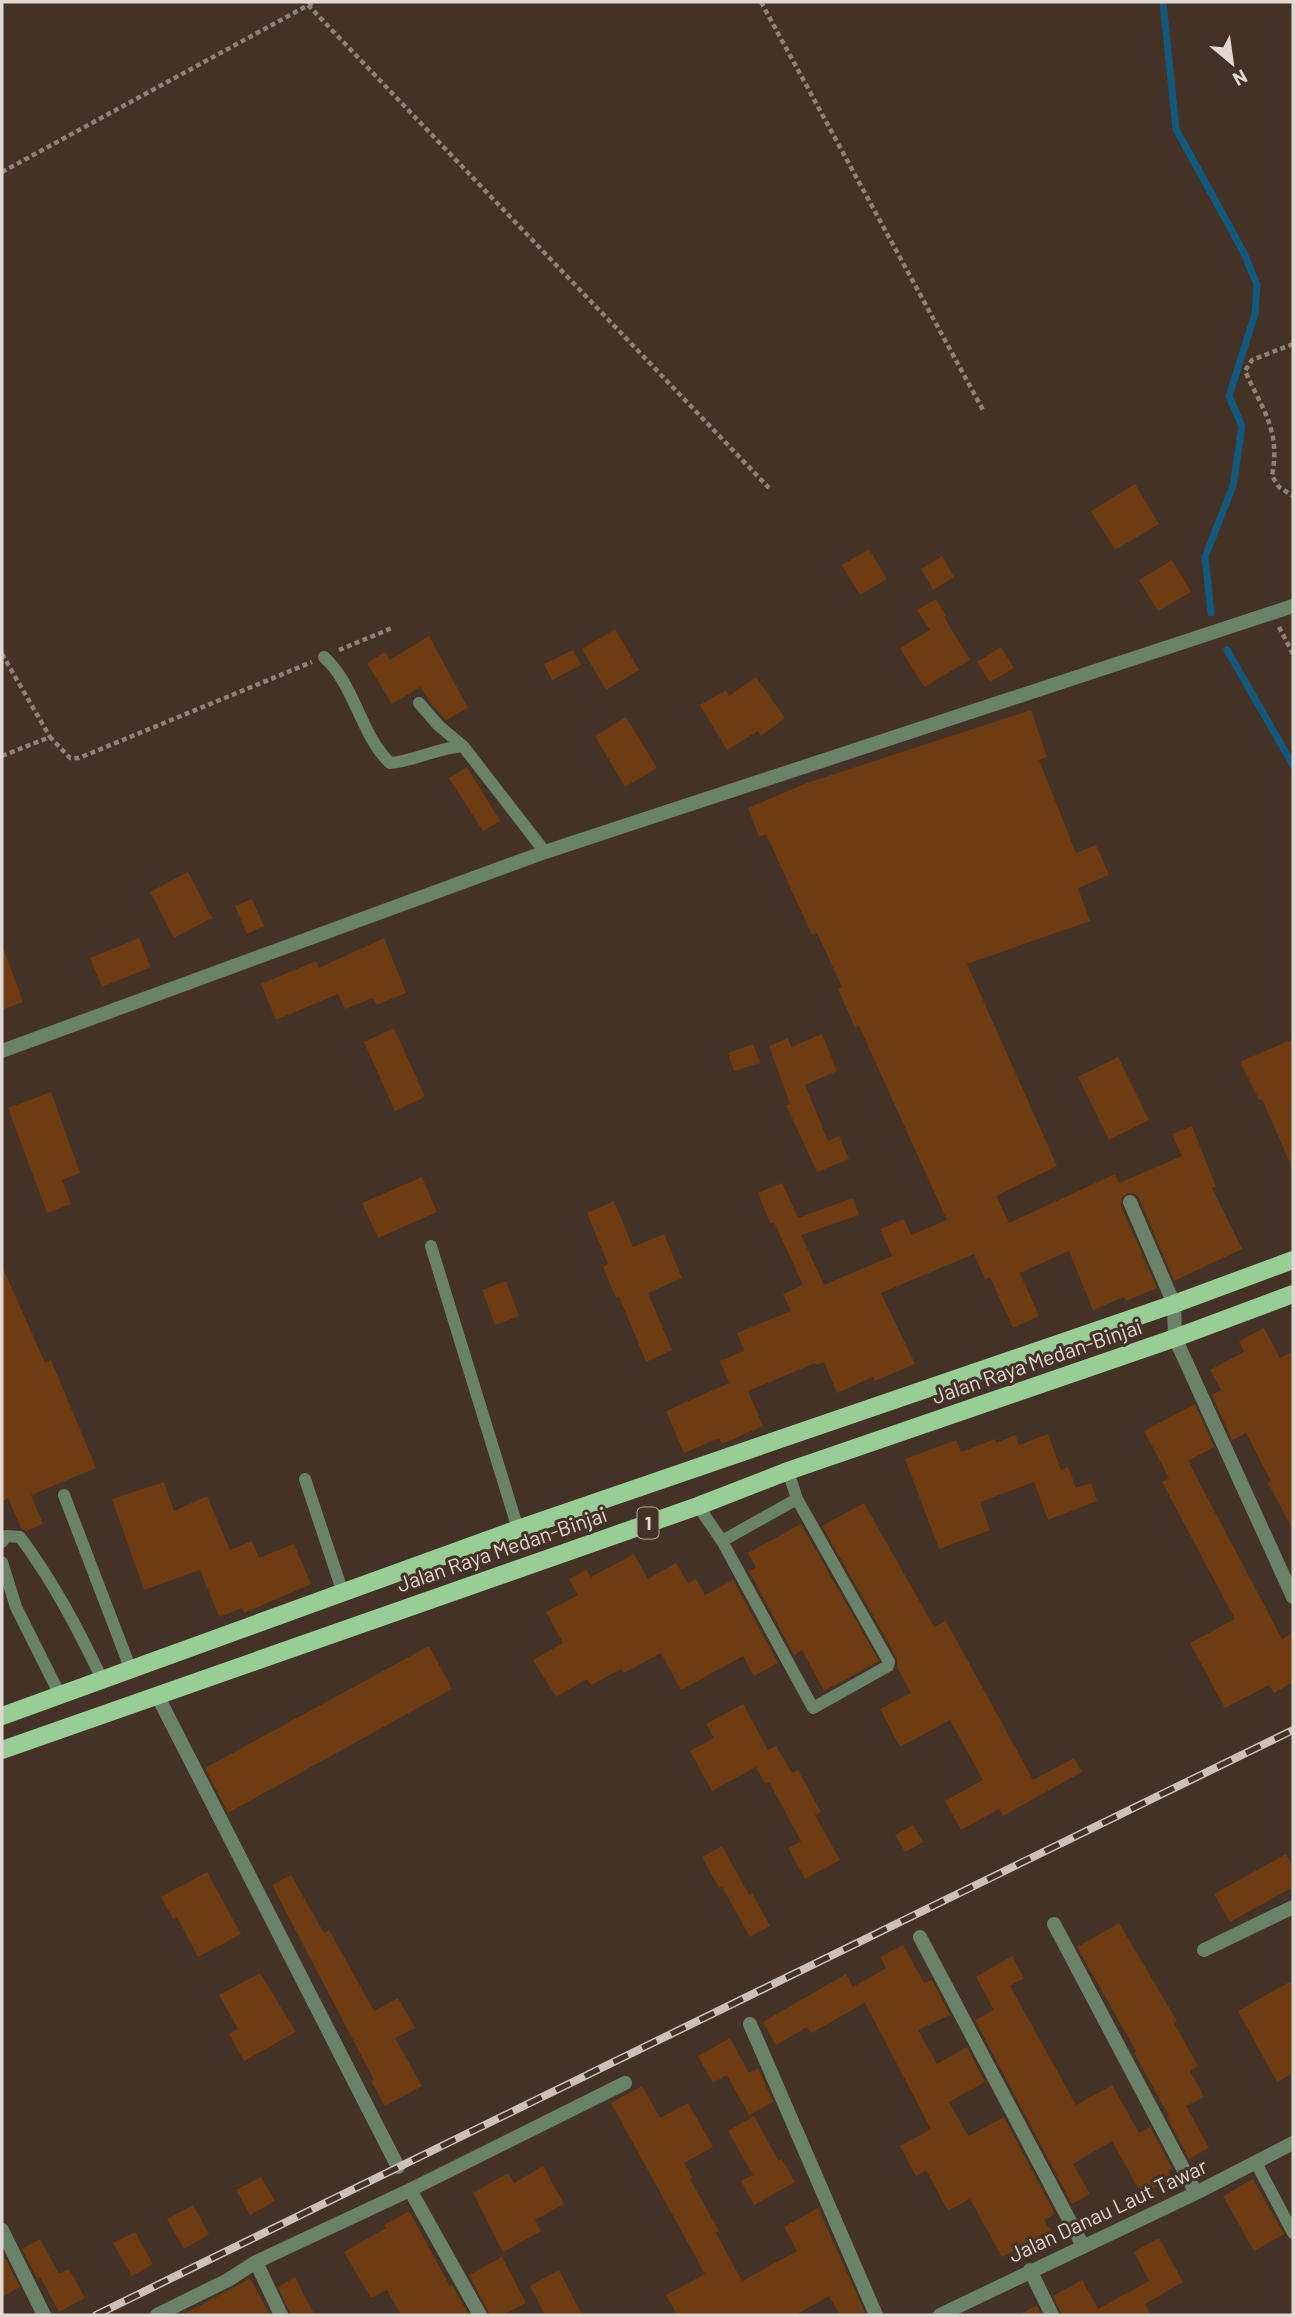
<svg xmlns="http://www.w3.org/2000/svg" width="1295" height="2317" viewBox="0 0 1295 2317" font-family="Barlow,sans-serif">
  <style>
    .lines { fill: none; stroke-linecap: round; stroke-linejoin: round }
    .stream { stroke: #13597e; stroke-width: 7 }
    .building { fill: #6e3b12 }
    .path { stroke: #908279; stroke-width: 4.5; stroke-dasharray: 5 3.5; stroke-linecap: butt }
    .lane { stroke: #698268; stroke-width: 12 }
    .street { stroke: #698268; stroke-width: 14 }
    .primary { stroke: #98cd96; stroke-width: 18 }
    .rail-casing { stroke: #ccc0b9; stroke-width: 8 }
    .rail { stroke: #443227; stroke-width: 5; stroke-dasharray: 16; stroke-linecap: butt }
    .labels { text-anchor: middle; stroke-width: 6; stroke-linejoin: round; paint-order: stroke }
    .shield { fill: #443227; stroke: #b3a69e; stroke-width: 2 }
    .shield-label { font-size: 19px; font-weight: bold; fill: #e3d8d1 }
    .street-label { font-size: 21px; fill: #e3d8d1; stroke: #443227 }
  </style>
  <rect width="100%" height="100%" fill="#443227"/>
  <g class="lines">
    <path class="stream" d="M 1163,2 L 1176,129 L 1244,253 L 1257,285 L 1255,314 L 1229,396 L 1242,426 L 1233,486 L 1205,557 L 1211,613
      M 1227,650 L 1293,765"/>
  </g>
  <path class="building" d="M 1135,484 L 1159,524 L 1115,550 L 1091,511 Z
    M 869,549 L 887,579 L 860,595 L 842,565 Z
    M 942,556 L 954,577 L 933,590 L 921,569 Z
    M 1172,560 L 1191,592 L 1158,611 L 1139,580 Z
    M 936,599 L 946,616 L 944,617 L 970,660 L 924,687 L 900,648 L 930,630 L 917,610 Z
    M 615,629 L 639,670 L 606,690 L 582,649 Z
    M 429,636 L 468,708 L 446,720 L 429,701 L 421,687 L 392,704 L 367,663 L 385,652 L 390,660 Z
    M 1001,647 L 1014,668 L 990,682 L 977,662 Z
    M 573,650 L 581,665 L 552,680 L 544,664 Z
    M 756,677 L 785,718 L 761,736 L 758,731 L 727,750 L 700,705 L 726,690 L 729,696 Z
    M 1031,710 L 1047,757 L 1039,760 L 1076,853 L 1096,845 L 1109,875 L 1078,888 L 1090,921 L 967,964 L 1057,1166 L 996,1196 L 1009,1223 L 1115,1174 L 1119,1183 L 1182,1156 L 1172,1134 L 1192,1126 L 1216,1187 L 1212,1188 L 1242,1249 L 1174,1281 L 1139,1198 L 1135,1194 L 1127,1193 L 1122,1197 L 1121,1206 L 1157,1288 L 1126,1301 L 1124,1297 L 1093,1310 L 1069,1251 L 1020,1273 L 1039,1316 L 1013,1328 L 990,1277 L 985,1279 L 974,1254 L 881,1293 L 915,1364 L 875,1381 L 873,1377 L 837,1393 L 824,1362 L 816,1365 L 815,1363 L 748,1391 L 763,1426 L 722,1444 L 719,1438 L 684,1453 L 666,1411 L 729,1383 L 720,1361 L 744,1351 L 737,1333 L 791,1311 L 783,1294 L 803,1285 L 774,1222 L 770,1223 L 758,1193 L 782,1183 L 798,1218 L 853,1198 L 859,1215 L 801,1235 L 824,1285 L 892,1256 L 880,1229 L 904,1219 L 911,1235 L 947,1220 L 859,1026 L 855,1028 L 838,989 L 842,987 L 817,933 L 812,935 L 766,834 L 759,837 L 748,808 L 807,783 Z
    M 626,717 L 657,768 L 625,787 L 595,736 Z
    M 467,767 L 500,821 L 483,831 L 449,778 Z
    M 188,872 L 212,918 L 174,938 L 150,892 Z
    M 252,899 L 264,926 L 247,934 L 235,906 Z
    M 139,938 L 151,967 L 102,987 L 90,958 Z
    M 384,938 L 406,993 L 376,1005 L 373,998 L 345,1009 L 338,994 L 276,1020 L 261,984 L 316,961 L 319,968 Z
    M 4,950 L 23,1002 L 2,1010 L 2,951 Z
    M 394,1028 L 425,1097 L 395,1111 L 364,1042 Z
    M 822,1034 L 837,1071 L 805,1085 L 828,1141 L 839,1136 L 849,1159 L 817,1172 L 786,1105 L 790,1104 L 769,1046 L 788,1038 L 791,1047 Z
    M 1293,1039 L 1293,1170 L 1262,1099 L 1259,1100 L 1240,1062 Z
    M 753,1044 L 760,1063 L 734,1071 L 728,1053 Z
    M 1118,1057 L 1149,1120 L 1109,1140 L 1078,1077 Z
    M 51,1092 L 80,1173 L 62,1180 L 71,1204 L 47,1213 L 8,1108 Z
    M 422,1177 L 437,1212 L 378,1238 L 362,1203 Z
    M 614,1201 L 633,1247 L 664,1234 L 682,1278 L 648,1293 L 672,1350 L 646,1362 L 619,1296 L 616,1298 L 603,1267 L 608,1264 L 587,1213 Z
    M 2,1266 L 45,1363 L 51,1360 L 96,1468 L 31,1495 L 43,1524 L 26,1531 L 21,1528 L 8,1498 L 2,1501 Z
    M 506,1281 L 519,1316 L 495,1325 L 482,1290 Z
    M 1264,1328 L 1280,1358 L 1293,1351 L 1293,1530 L 1268,1483 L 1271,1481 L 1246,1433 L 1232,1440 L 1212,1395 L 1221,1390 L 1210,1370 L 1244,1352 L 1239,1341 Z
    M 1195,1404 L 1214,1447 L 1188,1461 L 1282,1639 L 1293,1633 L 1293,1682 L 1274,1693 L 1269,1685 L 1225,1708 L 1190,1643 L 1235,1619 L 1162,1482 L 1169,1478 L 1144,1431 Z
    M 1048,1434 L 1061,1470 L 1068,1467 L 1076,1488 L 1091,1483 L 1097,1501 L 1048,1520 L 1034,1482 L 980,1502 L 990,1530 L 939,1549 L 905,1459 L 956,1440 L 961,1452 L 995,1439 L 996,1443 L 1015,1435 L 1019,1445 Z
    M 164,1482 L 174,1511 L 207,1496 L 230,1550 L 252,1541 L 259,1558 L 294,1544 L 311,1584 L 244,1613 L 242,1608 L 219,1617 L 200,1570 L 144,1590 L 112,1499 Z
    M 864,1503 L 934,1627 L 946,1621 L 1033,1780 L 1074,1758 L 1082,1772 L 1003,1816 L 999,1809 L 961,1830 L 945,1801 L 983,1780 L 950,1720 L 900,1747 L 880,1709 L 911,1693 L 897,1667 L 897,1658 L 822,1526 Z
    M 801,1524 L 879,1661 L 824,1691 L 802,1650 L 794,1655 L 749,1571 L 756,1567 L 748,1553 Z
    M 634,1554 L 648,1579 L 676,1563 L 688,1583 L 696,1579 L 705,1595 L 733,1580 L 778,1663 L 754,1676 L 743,1656 L 681,1690 L 661,1653 L 624,1673 L 621,1669 L 591,1685 L 587,1679 L 556,1697 L 533,1660 L 563,1643 L 546,1612 L 578,1595 L 569,1579 L 586,1570 L 591,1577 Z
    M 429,1646 L 452,1689 L 228,1813 L 205,1768 Z
    M 743,1704 L 768,1750 L 776,1746 L 792,1773 L 798,1770 L 821,1812 L 815,1815 L 840,1860 L 805,1879 L 788,1848 L 801,1841 L 769,1782 L 765,1784 L 756,1767 L 712,1791 L 690,1751 L 714,1738 L 706,1724 Z
    M 913,1825 L 923,1842 L 905,1852 L 895,1835 Z
    M 722,1846 L 749,1895 L 752,1893 L 770,1926 L 750,1937 L 722,1887 L 719,1888 L 702,1857 Z
    M 1286,1854 L 1293,1867 L 1293,1887 L 1230,1922 L 1214,1894 Z
    M 207,1872 L 241,1934 L 198,1957 L 177,1917 L 173,1919 L 161,1897 Z
    M 291,1875 L 324,1933 L 329,1930 L 374,2011 L 398,1998 L 415,2028 L 395,2038 L 422,2086 L 385,2106 L 371,2081 L 374,2080 L 272,1885 Z
    M 1119,1923 L 1177,2021 L 1174,2023 L 1198,2066 L 1190,2071 L 1204,2097 L 1186,2106 L 1209,2148 L 1189,2159 L 1167,2117 L 1169,2116 L 1134,2053 L 1136,2051 L 1077,1947 Z
    M 903,1945 L 924,1983 L 932,1980 L 950,2015 L 918,2030 L 937,2064 L 967,2047 L 985,2082 L 949,2102 L 967,2134 L 969,2136 L 1004,2117 L 1055,2214 L 1044,2220 L 1056,2239 L 1033,2252 L 1028,2243 L 1002,2257 L 970,2199 L 948,2211 L 926,2170 L 916,2176 L 900,2146 L 931,2129 L 865,2003 L 811,2033 L 807,2027 L 776,2045 L 763,2022 L 846,1974 L 853,1987 L 886,1968 L 880,1957 Z
    M 1012,1956 L 1024,1978 L 1010,1986 L 1076,2105 L 1112,2085 L 1139,2133 L 1150,2127 L 1172,2168 L 1168,2171 L 1172,2178 L 1142,2195 L 1112,2141 L 1073,2164 L 1090,2194 L 1072,2204 L 975,2020 L 994,2010 L 976,1977 Z
    M 260,1973 L 296,2032 L 244,2061 L 229,2034 L 238,2029 L 219,1995 Z
    M 1293,1980 L 1293,2073 L 1277,2082 L 1238,2011 Z
    M 730,2038 L 749,2073 L 758,2068 L 773,2102 L 749,2115 L 727,2075 L 713,2083 L 698,2056 Z
    M 642,2086 L 660,2118 L 688,2103 L 713,2147 L 684,2163 L 693,2178 L 690,2179 L 719,2231 L 716,2233 L 742,2281 L 797,2251 L 784,2227 L 818,2208 L 866,2315 L 840,2315 L 829,2296 L 795,2315 L 677,2315 L 666,2295 L 705,2274 L 611,2103 Z
    M 754,2116 L 778,2160 L 782,2159 L 795,2182 L 754,2205 L 741,2181 L 753,2175 L 728,2131 Z
    M 543,2166 L 564,2204 L 535,2220 L 541,2231 L 503,2252 L 473,2193 L 508,2173 L 514,2183 Z
    M 261,2177 L 275,2201 L 250,2215 L 236,2190 Z
    M 1253,2179 L 1284,2234 L 1254,2251 L 1223,2196 Z
    M 193,2205 L 209,2234 L 184,2249 L 167,2219 Z
    M 409,2211 L 450,2286 L 452,2285 L 469,2315 L 401,2315 L 387,2290 L 371,2298 L 356,2273 L 344,2252 L 386,2228 L 384,2225 Z
    M 135,2232 L 153,2264 L 132,2276 L 113,2243 Z
    M 1159,2238 L 1183,2282 L 1145,2304 L 1151,2315 L 1062,2315 L 1053,2296 L 1082,2280 L 1098,2309 L 1149,2281 L 1134,2252 Z
    M 40,2239 L 59,2274 L 69,2269 L 85,2298 L 59,2312 L 40,2277 L 37,2278 L 22,2249 Z
    M 502,2257 L 526,2303 L 503,2315 L 490,2315 L 469,2275 Z
    M 5,2258 L 20,2287 L 2,2297 L 2,2260 Z
    M 559,2270 L 582,2315 L 545,2315 L 530,2286 Z
    M 295,2277 L 305,2297 L 315,2315 L 291,2315 L 278,2287 Z
    M 250,2278 L 270,2315 L 182,2315 L 233,2288 Z
    M 1037,2305 L 1041,2315 L 1019,2315 Z"/>
  <g class="lines">
    <path class="path" d="M 761,2 L 983,410
      M 308,5 L 769,488
      M 2,172 L 314,2
      M 1293,344 L 1252,360 L 1245,371 C 1262,409 1281,430 1272,476 L 1279,487 L 1293,496
      M 1279,627 L 1293,654
      M 339,650 L 392,628
      M 2,654 L 50,737
      M 2,756 L 50,737 L 70,758 L 79,758 L 312,662"/>
    <path class="lane" d="M 324,657 C 355,685 360,734 390,763 C 415,761 437,748 463,746
      M 419,703 L 439,726 L 463,746 L 545,852
      M 431,1246 L 518,1529
      M 305,1479 L 343,1593
      M 64,1495 L 131,1670
      M 698,1506 L 722,1541 L 813,1708 L 888,1666 L 889,1662 L 797,1499 L 788,1471
      M 722,1541 L 797,1499
      M 2,1542 L 6,1536 L 20,1537 C 53,1581 78,1629 102,1679
      M 2,1562 L 16,1607 L 60,1695
      M 1256,2163 L 1293,2233"/>
    <path class="street" d="M 2,1051 L 545,852 L 1293,606
      M 1130,1202 L 1174,1304 L 1175,1338 L 1293,1597
      M 157,1695 L 398,2167
      M 1054,1924 L 1196,2193
      M 920,1937 L 1083,2246
      M 1204,1950 L 1293,1907
      M 750,2024 L 876,2315
      M 410,2190 L 480,2315
      M 2,2230 L 44,2315
      M 256,2262 L 281,2315
      M 1030,2270 L 1052,2315
      M 157,2315 L 228,2280 L 256,2262 L 410,2190 L 625,2083
      M 940,2315 L 1196,2193 L 1293,2143"/>
    <path class="primary" d="M 2,1716 L 518,1529 L 1174,1304 L 1293,1260
      M 2,1750 L 698,1506 L 788,1471 L 1175,1338 L 1293,1294"/>
    <defs>
      <path id="rail" d="M 96,2315 L 1293,1730"/>
    </defs>
    <use href="#rail" class="rail-casing"/>
    <use href="#rail" class="rail"/>
  </g>
  <g class="labels">
    <rect class="shield" x="637.5" y="1507.5" width="21" height="31" rx="5"/>
    <g class="shield-label">
      <text x="648" y="1530">1</text>
    </g>
    <g class="street-label">
      <text transform="translate(1037 1362) rotate(-19)" y="7">Jalan Raya Medan-Binjai</text>
      <text transform="translate(502 1550) rotate(-19)" y="7">Jalan Raya Medan-Binjai</text>
      <text transform="translate(1108 2211) rotate(-25)" y="7">Jalan Danau Laut Tawar</text>
    </g>
  </g>
  <rect width="1295" height="2317" fill="none" stroke="#e3d8d1" stroke-width="7"/>
  <g transform="translate(1232 63) rotate(151)" stroke="#443227" stroke-width="5" paint-order="stroke">
  <path d="M0-5L12 26L0 18L-12 26Z" fill="#e3d8d1"/>
  <text y="-10" font-size="19" font-weight="bold" text-anchor="middle" fill="#e3d8d1">N</text>
  </g>
</svg>
